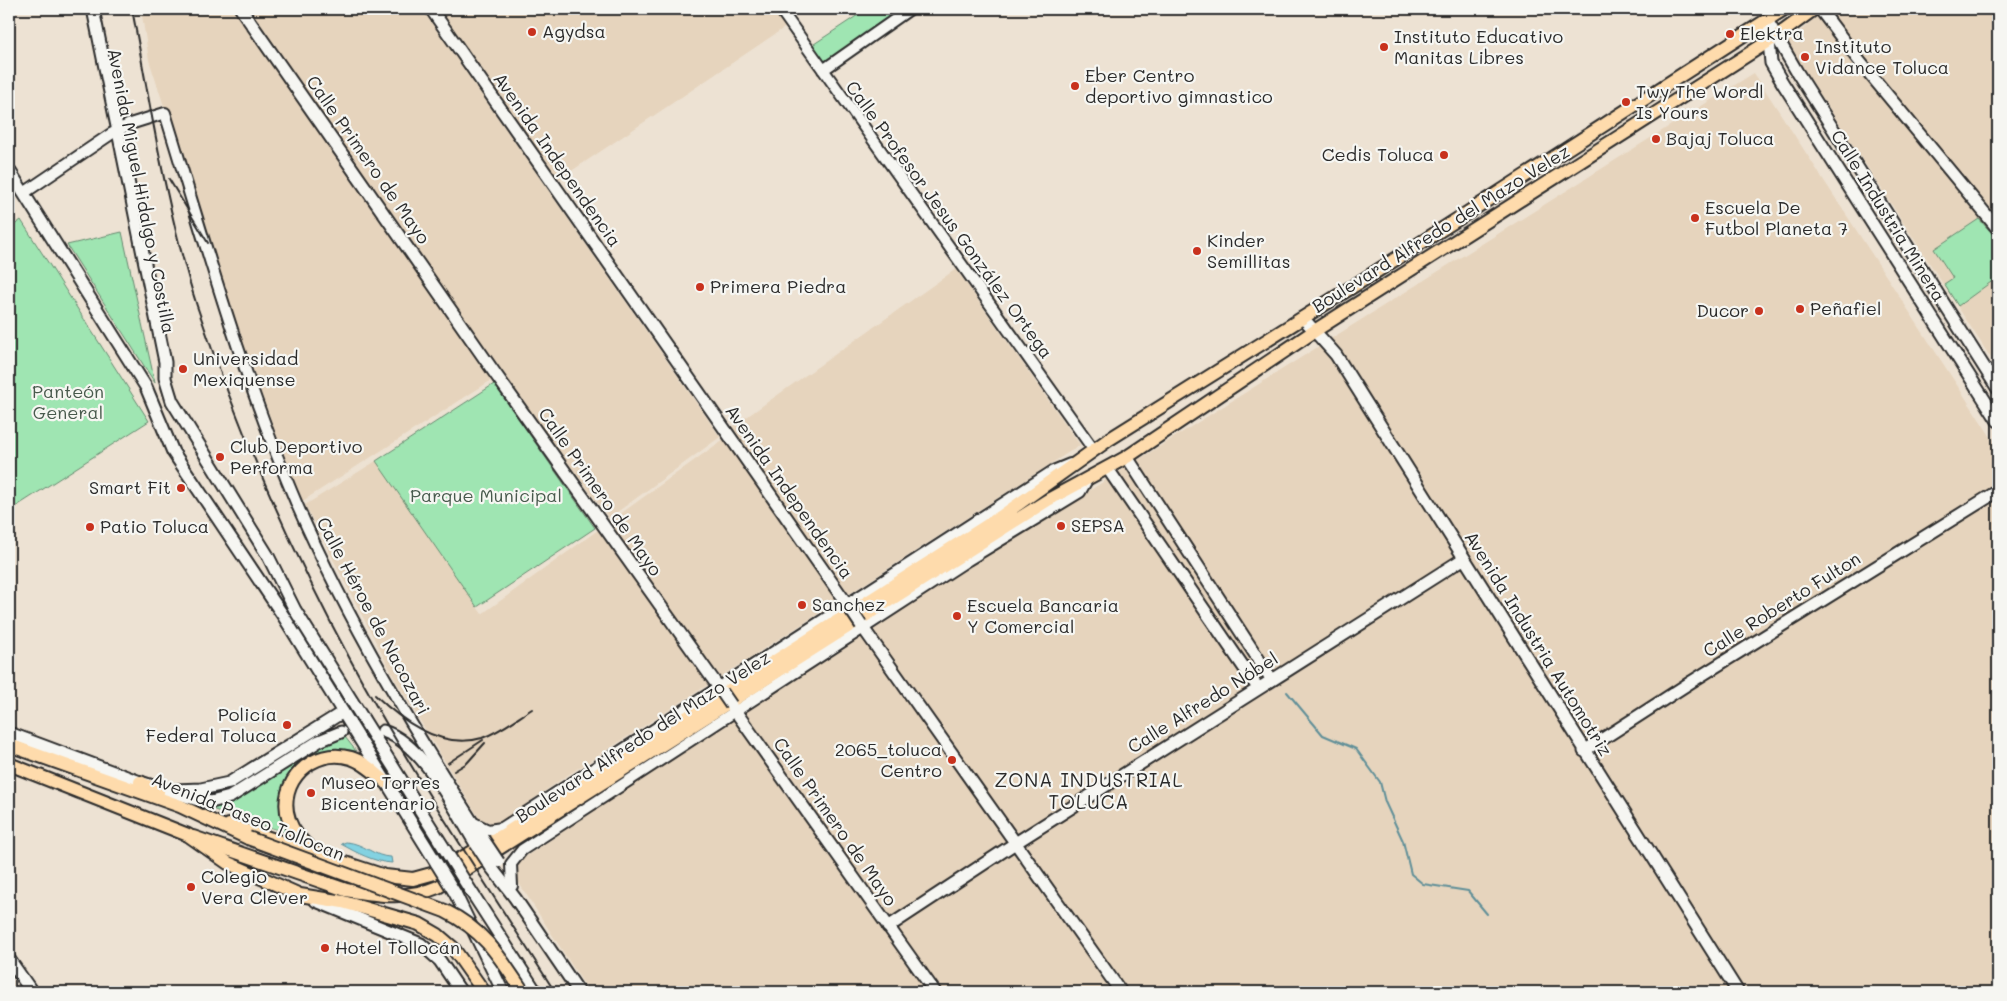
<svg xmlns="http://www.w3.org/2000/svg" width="2007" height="1001" viewBox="0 0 2007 1001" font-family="Mali,sans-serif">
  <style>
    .built { fill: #e6d4bd }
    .green { fill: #9fe5b2; stroke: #65886e }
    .water { fill: #83d2e1; stroke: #608f98 }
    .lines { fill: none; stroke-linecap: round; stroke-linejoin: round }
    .stream { stroke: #608f98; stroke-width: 2 }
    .tertiary-casing { stroke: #2b2b2b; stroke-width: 14 }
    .secondary-casing { stroke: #2b2b2b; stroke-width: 15 }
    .primary-casing { stroke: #2b2b2b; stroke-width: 16 }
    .trunk-casing { stroke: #2b2b2b; stroke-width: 16 }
    .tertiary { stroke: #f6f6f2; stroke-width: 10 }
    .secondary { stroke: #f6f6f2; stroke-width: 11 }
    .primary { stroke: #fedbac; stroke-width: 12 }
    .trunk { stroke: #fedbac; stroke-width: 12 }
    .rail { stroke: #2b2b2b; stroke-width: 2 }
    .tertiary-bridge-casing { stroke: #2b2b2b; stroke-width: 14; stroke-linecap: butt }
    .secondary-bridge-casing { stroke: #2b2b2b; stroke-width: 15; stroke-linecap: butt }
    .trunk-bridge-casing { stroke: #2b2b2b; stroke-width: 16; stroke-linecap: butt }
    .tertiary-bridge { stroke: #f6f6f2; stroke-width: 10 }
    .secondary-bridge { stroke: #f6f6f2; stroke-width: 11 }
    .trunk-bridge { stroke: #fedbac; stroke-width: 12 }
    .poi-dot { fill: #c8321e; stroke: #f6f6f2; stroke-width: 2 }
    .labels { text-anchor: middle; stroke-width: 4.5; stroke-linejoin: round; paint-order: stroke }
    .poi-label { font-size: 18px; fill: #2b2b2b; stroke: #f6f6f2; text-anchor: start }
    .street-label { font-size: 18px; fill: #2b2b2b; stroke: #f6f6f2 }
    .park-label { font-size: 18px; fill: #485a4d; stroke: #f6f6f2 }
    .neighbourhood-label { font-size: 19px; letter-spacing: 1px; fill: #2b2b2b; stroke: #f6f6f2 }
  </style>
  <rect width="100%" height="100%" fill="#ede2d3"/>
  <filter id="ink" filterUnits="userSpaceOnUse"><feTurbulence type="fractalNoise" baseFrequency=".02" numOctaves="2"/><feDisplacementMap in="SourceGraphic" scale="10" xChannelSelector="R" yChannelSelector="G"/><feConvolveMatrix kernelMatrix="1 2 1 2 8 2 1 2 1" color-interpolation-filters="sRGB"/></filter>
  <g filter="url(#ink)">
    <path class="built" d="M 141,9 L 422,9 L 720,437 L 609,518 L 501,374 L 301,502 L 230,308 L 149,60 Z
      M 439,9 L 775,9 L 787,26 L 558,180 Z
      M 1825,9 L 1998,9 L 1998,369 L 1787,43 Z
      M 1754,73 L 1998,448 L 1998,992 L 589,992 L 515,877 L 516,865 L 525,857 L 747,708 L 955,575 Z
      M 956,269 L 1080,445 L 568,775 L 496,825 L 479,818 L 396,681 L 305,505 L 376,461 L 482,614 L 728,436 L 731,428 Z"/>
    <path class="green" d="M 867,9 L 905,9 L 824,65 L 811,46 Z
      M 1979,219 L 1998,240 L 1998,277 L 1958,306 L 1944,284 L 1953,278 L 1934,249 Z
      M 21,220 L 149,421 L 9,511 L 9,229 Z
      M 122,232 L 155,383 L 67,245 Z
      M 494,384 L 595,528 L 477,607 L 376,461 Z
      M 345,737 L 356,751 C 326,745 293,754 284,788 C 282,798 289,824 291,834 L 208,808 L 209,805 L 326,741 Z"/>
    <path class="water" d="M 346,842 C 364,843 374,857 391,857 L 392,863 C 374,862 357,853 341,844 Z"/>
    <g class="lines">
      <path class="stream" d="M 1287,692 L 1323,735 L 1356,749 L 1380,782 L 1385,802 L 1403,841 L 1411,874 L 1423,884 L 1468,891 L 1487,914"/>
      <defs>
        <path id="tertiary" d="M 780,9 L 1093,449
          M 823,70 L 910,9
          M 24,193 L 111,134 L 130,124 L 165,113 C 206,246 243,379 298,507 C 349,623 414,731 483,838
          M 474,823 L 488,830 L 502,828 L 1053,471 L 1070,464
          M 512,886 L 511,864 L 522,850 L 968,560 L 1080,492 L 1087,480"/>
        <path id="secondary" d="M 93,9 L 165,362 L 165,378 L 172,401 L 268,556 L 295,610 L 449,856
          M 241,9 L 494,372 L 722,692
          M 431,9 L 849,607
          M 1820,9 L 1860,62 L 1998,229
          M 1767,20 L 1797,72 L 1998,389
          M 1760,26 L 1769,41 L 1771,63 L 1782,82 L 1998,421
          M 9,170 L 146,387 L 173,452 L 284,617 L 437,864
          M 1303,318 L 1336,355 L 1738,992
          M 1127,457 L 1272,680
          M 1108,469 L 1258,688
          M 861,625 L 1121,992
          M 731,705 L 935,992
          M 383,731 C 424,744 454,809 476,844
          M 9,733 L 140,782 L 195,799 L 211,802 L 230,797 L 319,741 L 341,732
          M 1584,751 L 1691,682 L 1998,491
          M 175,790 L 201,789 L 229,783 L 343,712
          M 491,867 L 515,898 L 579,992
          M 467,885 L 536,992
          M 455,893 L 503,992
          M 316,901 L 421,944 L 440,961 L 461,992
          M 888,927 L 1017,842 L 1463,559
          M 9,959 L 32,992"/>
        <path id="primary" d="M 229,825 L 385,876 L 413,879 L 435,873 L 503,835 L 1003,515 L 1108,440 L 1360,282 L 1784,9
          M 193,837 L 346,890 C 377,895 408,900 438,887 L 1048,500 L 1127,457 L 1316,330 L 1777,36 L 1814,9
          M 309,848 C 301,840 293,832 289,820 C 276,783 313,746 351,758 C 364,762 375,773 386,782"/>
        <path id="trunk" d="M 9,745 L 180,806 L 248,838
          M 9,764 L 188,835 L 228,863 L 300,895 L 343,902 L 419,924 L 438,935 L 453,948 L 484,992
          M 140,782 L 158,792"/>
      </defs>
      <use href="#tertiary" class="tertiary-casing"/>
      <use href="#secondary" class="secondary-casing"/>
      <use href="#primary" class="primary-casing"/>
      <use href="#trunk" class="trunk-casing"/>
      <use href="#tertiary" class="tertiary"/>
      <use href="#secondary" class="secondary"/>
      <use href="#primary" class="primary"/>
      <use href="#trunk" class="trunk"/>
      <path class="rail" d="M 132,9 C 151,108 166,210 197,306 C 238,428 289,546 350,659 C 412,774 485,882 555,992
        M 169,179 L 208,243
        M 375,695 C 402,721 442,750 482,738 C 500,732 516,719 532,709
        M 448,763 L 483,740
        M 454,771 L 467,763 L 485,743"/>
      <defs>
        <path id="tertiary-bridge" d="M 483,838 L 499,862"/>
        <path id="secondary-bridge" d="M 849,607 L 861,625
          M 722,692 L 731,705
          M 476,844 L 491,867
          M 449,856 L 467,885
          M 437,864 L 455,893"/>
        <path id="trunk-bridge" d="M 248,838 L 445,911 C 484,930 500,957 523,992"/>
      </defs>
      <use href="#tertiary-bridge" class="tertiary-bridge-casing"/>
      <use href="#secondary-bridge" class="secondary-bridge-casing"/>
      <use href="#trunk-bridge" class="trunk-bridge-casing"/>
      <use href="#tertiary-bridge" class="tertiary-bridge"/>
      <use href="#secondary-bridge" class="secondary-bridge"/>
      <use href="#trunk-bridge" class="trunk-bridge"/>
    </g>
  </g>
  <g class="poi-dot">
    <circle cx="532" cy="32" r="5"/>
    <circle cx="1730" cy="34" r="5"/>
    <circle cx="1384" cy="47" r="5"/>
    <circle cx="1805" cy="57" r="5"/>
    <circle cx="1075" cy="86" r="5"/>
    <circle cx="1626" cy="102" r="5"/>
    <circle cx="1656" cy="139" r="5"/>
    <circle cx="1444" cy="155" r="5"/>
    <circle cx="1695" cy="218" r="5"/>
    <circle cx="1197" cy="251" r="5"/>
    <circle cx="700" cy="287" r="5"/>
    <circle cx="1800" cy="309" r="5"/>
    <circle cx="1759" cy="311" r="5"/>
    <circle cx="183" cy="369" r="5"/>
    <circle cx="220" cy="457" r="5"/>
    <circle cx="181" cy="488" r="5"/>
    <circle cx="1061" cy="526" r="5"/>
    <circle cx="90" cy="527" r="5"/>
    <circle cx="802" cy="605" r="5"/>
    <circle cx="957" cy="616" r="5"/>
    <circle cx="287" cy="725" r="5"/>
    <circle cx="952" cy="760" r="5"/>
    <circle cx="311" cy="793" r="5"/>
    <circle cx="191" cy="887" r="5"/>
    <circle cx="325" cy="948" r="5"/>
  </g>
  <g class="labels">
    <g class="poi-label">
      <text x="542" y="38">Agydsa</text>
      <text x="1740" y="40">Elektra</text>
      <text x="1394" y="43">Instituto Educativo<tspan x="1394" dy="21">Manitas Libres</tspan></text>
      <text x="1815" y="53">Instituto<tspan x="1815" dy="21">Vidance Toluca</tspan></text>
      <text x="1085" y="82">Eber Centro<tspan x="1085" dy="21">deportivo gimnastico</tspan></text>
      <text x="1636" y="98">Twy The Wordl<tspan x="1636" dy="21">Is Yours</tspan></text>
      <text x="1666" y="145">Bajaj Toluca</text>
      <text x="1434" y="161" text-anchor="end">Cedis Toluca</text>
      <text x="1705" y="214">Escuela De<tspan x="1705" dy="21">Futbol Planeta 7</tspan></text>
      <text x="1207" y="247">Kinder<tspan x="1207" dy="21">Semillitas</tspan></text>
      <text x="710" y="293">Primera Piedra</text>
      <text x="1810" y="315">Peñafiel</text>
      <text x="1749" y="317" text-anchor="end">Ducor</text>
      <text x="193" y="365">Universidad<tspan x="193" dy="21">Mexiquense</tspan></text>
      <text x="230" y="453">Club Deportivo<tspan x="230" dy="21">Performa</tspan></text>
      <text x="171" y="494" text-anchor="end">Smart Fit</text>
      <text x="1071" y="532">SEPSA</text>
      <text x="100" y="533">Patio Toluca</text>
      <text x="812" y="611">Sanchez</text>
      <text x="967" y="612">Escuela Bancaria<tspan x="967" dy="21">Y Comercial</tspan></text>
      <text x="277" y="721" text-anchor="end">Policía<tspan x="277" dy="21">Federal Toluca</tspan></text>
      <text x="942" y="756" text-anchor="end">2065_toluca<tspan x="942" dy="21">Centro</tspan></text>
      <text x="321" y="789">Museo Torres<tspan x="321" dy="21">Bicentenario</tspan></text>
      <text x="201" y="883">Colegio<tspan x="201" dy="21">Vera Clever</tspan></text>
      <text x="335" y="954">Hotel Tollocán</text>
    </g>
    <g class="street-label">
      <text transform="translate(368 160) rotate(55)" y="6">Calle Primero de Mayo</text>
      <text transform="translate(557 160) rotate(55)" y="6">Avenida Independencia</text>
      <text transform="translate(141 191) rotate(79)" y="6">Avenida Miguel Hidalgo y Costilla</text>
      <text transform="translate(1888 216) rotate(58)" y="6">Calle Industria Minera</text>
      <text transform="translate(949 220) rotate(54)" y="6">Calle Profesor Jesus González Ortega</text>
      <text transform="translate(1441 229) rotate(-32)" y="6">Boulevard Alfredo del Mazo Velez</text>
      <text transform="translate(600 492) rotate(55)" y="6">Calle Primero de Mayo</text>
      <text transform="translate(789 492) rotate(55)" y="6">Avenida Independencia</text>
      <text transform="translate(1782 605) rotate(-32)" y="6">Calle Roberto Fulton</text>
      <text transform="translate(373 616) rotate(62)" y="6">Calle Héroe de Nacozari</text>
      <text transform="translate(1538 644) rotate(58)" y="6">Avenida Industria Automotriz</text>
      <text transform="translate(1203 703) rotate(-32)" y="6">Calle Alfredo Nóbel</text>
      <text transform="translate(643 737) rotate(-33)" y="6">Boulevard Alfredo del Mazo Velez</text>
      <text transform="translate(248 817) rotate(22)" y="6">Avenida Paseo Tollocan</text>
      <text transform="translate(835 822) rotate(55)" y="6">Calle Primero de Mayo</text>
    </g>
    <g class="park-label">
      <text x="68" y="398">Panteón<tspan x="68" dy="21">General</tspan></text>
      <text x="486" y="502">Parque Municipal</text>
    </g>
    <g class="neighbourhood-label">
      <text x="1089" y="787">ZONA INDUSTRIAL<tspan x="1089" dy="22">TOLUCA</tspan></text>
    </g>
  </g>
  <rect width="2007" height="1001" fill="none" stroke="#f6f6f2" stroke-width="30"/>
  <rect x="15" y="15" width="1977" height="971" fill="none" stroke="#2b2b2b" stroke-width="2" filter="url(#ink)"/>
</svg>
